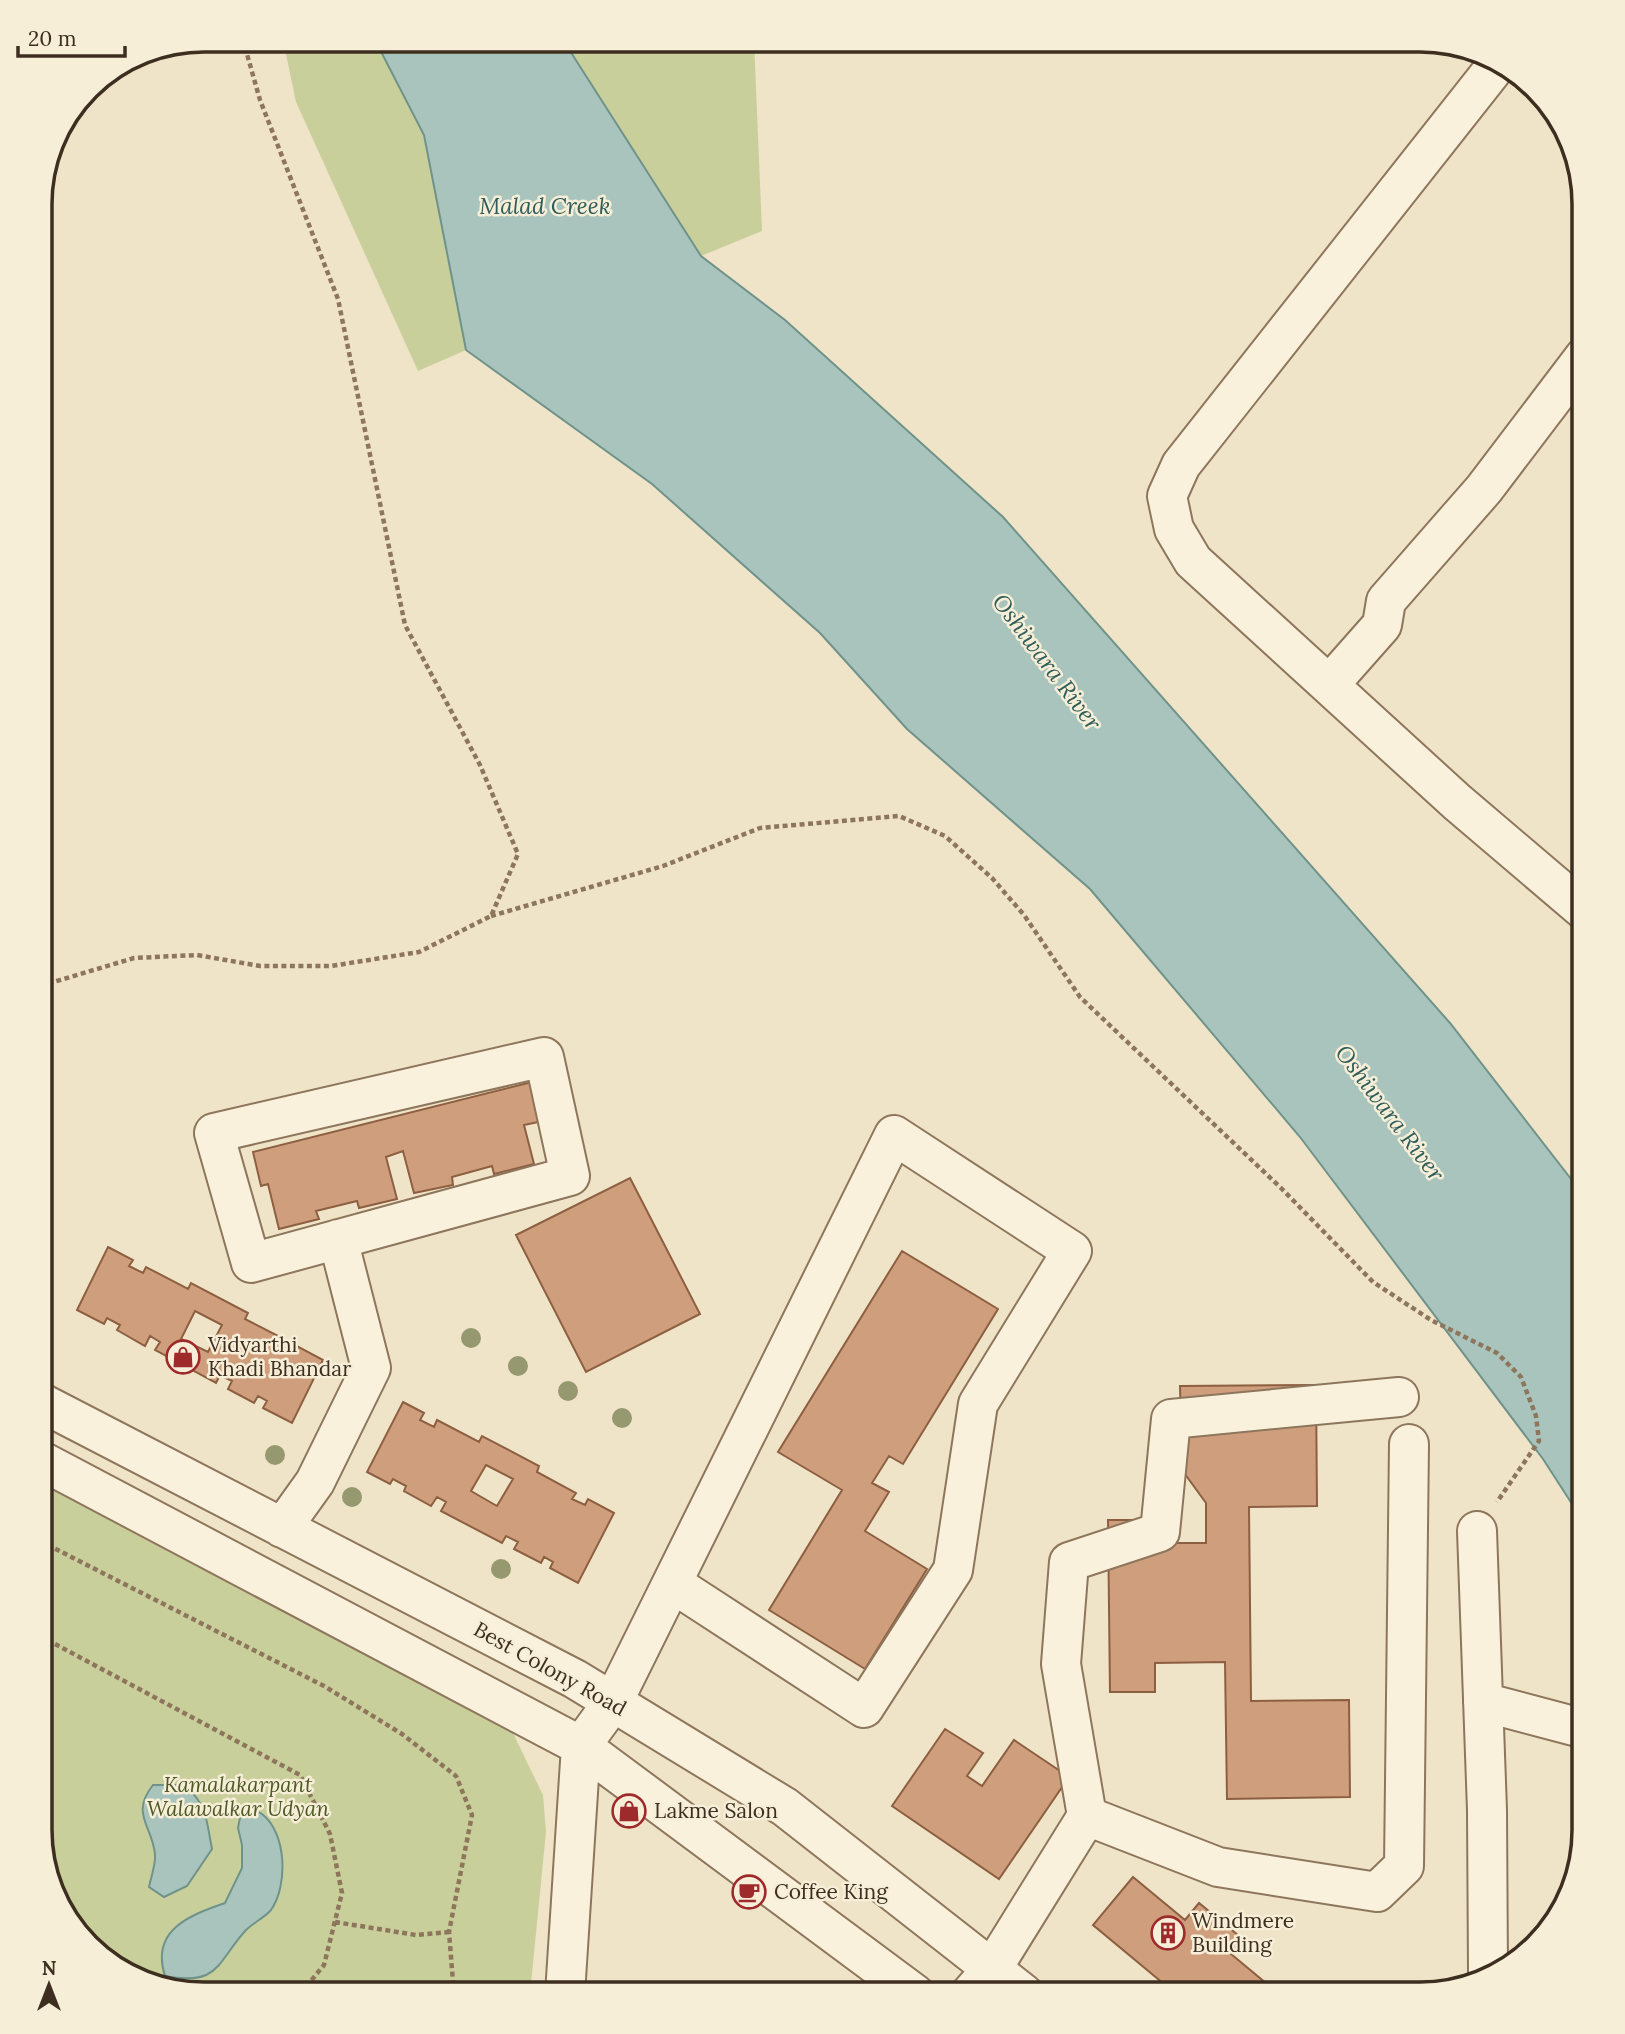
<svg xmlns="http://www.w3.org/2000/svg" width="1625" height="2034" viewBox="0 0 1625 2034" font-family="Lora,serif">
  <style>
    .green { fill: #c9cf9b }
    .water { fill: #a9c4bc; stroke: #6f938a; stroke-width: 2 }
    .building { fill: #cf9f7d; stroke: #8d5f41; stroke-width: 2; fill-rule: evenodd }
    .lines { fill: none; stroke-linecap: round; stroke-linejoin: round }
    .minor-casing { stroke: #8d765c; stroke-width: 42 }
    .path { stroke: #8d765c; stroke-width: 4.5; stroke-dasharray: 5 3.5; stroke-linecap: butt }
    .minor { stroke: #faf1dc; stroke-width: 38 }
    .tree { fill: #96986f }
    .labels { text-anchor: middle; stroke-width: 5; stroke-linejoin: round; paint-order: stroke }
    .poi-label { font-size: 21px; fill: #3d2e20; stroke: #f7eed8; text-anchor: start }
    .street-label { font-size: 21px; fill: #3d2e20; stroke: #f7eed8 }
    .park-label { font-size: 21px; font-style: italic; fill: #4d5a26; stroke: #f7eed8 }
    .water-label { font-size: 23px; font-style: italic; fill: #2f5d5a; stroke: #f7eed8 }
    .rim { fill: none; stroke: #3d2e20; stroke-width: 3.5 }
  </style>
  <rect width="100%" height="100%" fill="#f0e4c8"/>
  <path class="green" d="M 283,40 L 375,40 L 424,135 L 466,350 L 418,371 L 296,102 Z
    M 563,40 L 754,40 L 762,231 L 701,256 Z
    M 40,1467 L 511,1729 L 543,1795 L 546,1832 L 530,1994 L 204,1994 L 123,1972 L 68,1921 L 40,1830 Z"/>
  <path class="water" d="M 375,40 L 563,40 L 701,256 L 785,320 L 1003,517 L 1450,1023 L 1585,1197 L 1585,1524 L 1543,1459 L 1300,1137 L 1090,889 L 907,729 L 820,633 L 652,484 L 466,350 L 424,135 Z
    M 153,1785 L 185,1785 C 208,1807 206,1819 212,1849 L 187,1886 L 164,1897 L 149,1887 C 151,1877 156,1864 155,1854 C 152,1825 130,1814 153,1785 Z
    M 242,1807 C 248,1809 257,1810 262,1814 C 287,1833 288,1886 271,1910 C 264,1918 253,1923 246,1930 C 216,1963 220,1986 165,1976 C 150,1930 190,1915 225,1903 L 242,1868 L 242,1845 L 238,1828 Z"/>
  <path class="building" d="M 532,1082 L 543,1121 L 524,1125 L 534,1164 L 494,1174 L 492,1166 L 452,1177 L 453,1185 L 414,1193 L 403,1151 L 386,1157 L 397,1199 L 359,1208 L 357,1201 L 316,1211 L 319,1219 L 279,1229 L 268,1184 L 261,1186 L 253,1152 Z
    M 630,1178 L 700,1314 L 586,1372 L 516,1235 Z
    M 108,1247 L 133,1260 L 129,1266 L 143,1273 L 146,1267 L 188,1289 L 191,1283 L 248,1313 L 245,1319 L 284,1339 L 282,1345 L 294,1352 L 297,1346 L 323,1360 L 292,1423 L 263,1408 L 267,1401 L 258,1396 L 254,1403 L 228,1389 L 232,1381 L 220,1375 L 216,1383 L 155,1350 L 160,1342 L 150,1336 L 145,1346 L 117,1330 L 120,1325 L 107,1318 L 104,1324 L 77,1310 ZM 195,1311 L 222,1325 L 208,1352 L 181,1339 Z
    M 902,1251 L 998,1309 L 903,1464 L 889,1456 L 872,1483 L 889,1492 L 865,1531 L 927,1569 L 865,1669 L 769,1610 L 842,1490 L 778,1452 Z
    M 1316,1385 L 1317,1506 L 1249,1507 L 1251,1701 L 1349,1700 L 1350,1797 L 1227,1799 L 1225,1662 L 1155,1663 L 1155,1692 L 1110,1692 L 1108,1520 L 1144,1520 L 1144,1543 L 1206,1543 L 1206,1503 L 1182,1470 L 1180,1386 Z
    M 403,1402 L 424,1413 L 420,1420 L 434,1427 L 437,1420 L 479,1442 L 482,1436 L 539,1466 L 537,1472 L 576,1493 L 572,1499 L 585,1505 L 588,1499 L 614,1513 L 578,1583 L 550,1568 L 553,1562 L 544,1557 L 541,1563 L 514,1549 L 518,1542 L 506,1536 L 502,1543 L 441,1511 L 446,1502 L 437,1497 L 431,1506 L 404,1491 L 406,1486 L 393,1479 L 390,1484 L 367,1472 ZM 486,1465 L 513,1479 L 497,1506 L 471,1491 Z
    M 945,1729 L 983,1753 L 967,1776 L 982,1786 L 1014,1740 L 1069,1777 L 999,1879 L 892,1806 Z
    M 1133,1877 L 1185,1920 L 1199,1903 L 1244,1940 L 1231,1954 L 1279,1994 L 1176,1994 L 1093,1925 Z"/>
  <g class="lines">
    <defs>
      <path id="minor" d="M 1495,60 L 1492,71 L 1181,465 L 1167,496 L 1174,529 L 1193,561 L 1457,802 L 1585,911
        M 1329,685 L 1382,625 L 1386,601 L 1484,489 L 1585,356
        M 544,1057 L 570,1176 L 251,1263 L 214,1133 Z
        M 40,1402 L 575,1679 L 785,1807 L 1024,1994
        M 40,1460 L 581,1746 L 915,1994
        M 282,1528 L 315,1482 L 371,1368 L 338,1239
        M 1477,1531 L 1487,1810 L 1488,1973
        M 1483,1702 L 1585,1729
        M 1087,1816 L 1218,1867 L 1377,1892 L 1404,1866 L 1409,1444
        M 565,1994 L 581,1746 L 613,1702 L 894,1135 L 1072,1251 L 978,1404 L 953,1570 L 864,1708 L 672,1583
        M 970,1994 L 992,1969 L 1087,1816 L 1061,1664 L 1069,1562 L 1160,1532 L 1171,1419 L 1399,1397"/>
    </defs>
    <use href="#minor" class="minor-casing"/>
    <path class="path" d="M 491,916 L 663,866 L 760,828 L 899,816 L 945,836 L 992,878 L 1024,915 L 1080,997 L 1281,1188 L 1373,1282 L 1431,1320 L 1497,1353 L 1521,1377 L 1536,1416 L 1539,1441 L 1497,1502
      M 40,986 L 134,958 L 197,955 L 260,966 L 331,966 L 419,952 L 491,916 L 518,854 L 480,765 L 405,625 L 338,299 L 260,100 L 243,40
      M 40,1541 L 324,1686 L 402,1734 L 456,1776 L 472,1815 L 449,1932 L 454,1994
      M 40,1636 L 300,1775 L 330,1834 L 342,1893 L 324,1965 L 300,1994
      M 335,1922 L 416,1935 L 449,1932"/>
    <use href="#minor" class="minor"/>
  </g>
  <g class="tree">
    <circle cx="471" cy="1338" r="10"/>
    <circle cx="518" cy="1366" r="10"/>
    <circle cx="568" cy="1391" r="10"/>
    <circle cx="622" cy="1418" r="10"/>
    <circle cx="275" cy="1455" r="10"/>
    <circle cx="352" cy="1497" r="10"/>
    <circle cx="501" cy="1569" r="10"/>
  </g>
  <defs>
    <symbol id="shop-ring" viewBox="-11 -11 22 22"><circle r="9.5" fill="#f7eed8" stroke="#9e2a2b" stroke-width="1.5"/><path d="M-5-2.5h2.3a2.7 3.5 0 0 1 5.4 0H5L5.5 6h-11ZM-1.5-2.5h3a1.5 2.3 0 0 0-3 0Z" fill="#9e2a2b"/></symbol>
    <symbol id="cafe-ring" viewBox="-11 -11 22 22"><circle r="9.5" fill="#f7eed8" stroke="#9e2a2b" stroke-width="1.5"/><path d="M-5.5-4.5H6V0H3Q3 3.5 0 3.5H-2.5Q-5.5 3.5-5.5 0ZM3-3.2v2h1.7v-2ZM-6 4.5H4V6H-6Z" fill="#9e2a2b"/></symbol>
    <symbol id="building-ring" viewBox="-11 -11 22 22"><circle r="9.5" fill="#f7eed8" stroke="#9e2a2b" stroke-width="1.5"/><path d="M-4-6H4V6H1V3H-1V6H-4ZM-2.5-4.3h1.7v1.8h-1.7ZM.8-4.3h1.7v1.8H.8ZM-2.5-1h1.7V.8h-1.7ZM.8-1h1.7V.8H.8Z" fill="#9e2a2b"/></symbol>
  </defs>
  <g fill-rule="evenodd">
    <use href="#shop-ring" x="164" y="1338" width="38" height="38"/>
    <use href="#shop-ring" x="610" y="1792" width="38" height="38"/>
    <use href="#cafe-ring" x="730" y="1873" width="38" height="38"/>
    <use href="#building-ring" x="1149" y="1914" width="38" height="38"/>
  </g>
  <g class="labels">
    <g class="poi-label">
      <text x="208" y="1352">Vidyarthi<tspan x="208" dy="24">Khadi Bhandar</tspan></text>
      <text x="654" y="1818">Lakme Salon</text>
      <text x="774" y="1899">Coffee King</text>
      <text x="1192" y="1928">Windmere<tspan x="1192" dy="24">Building</tspan></text>
    </g>
    <g class="street-label">
      <text transform="translate(550 1669) rotate(29)" y="7">Best Colony Road</text>
    </g>
    <g class="park-label">
      <text x="238" y="1792">Kamalakarpant<tspan x="238" dy="24">Walawalkar Udyan</tspan></text>
    </g>
    <g class="water-label">
      <text x="545" y="214">Malad Creek</text>
      <text transform="translate(1047 662) rotate(53)" y="8">Oshiwara River</text>
      <text transform="translate(1390 1113) rotate(53)" y="8">Oshiwara River</text>
    </g>
  </g>
  <path d="M0 0H1625V2034H0ZM204 52H1420A152 152 0 0 1 1572 204V1830A152 152 0 0 1 1420 1982H204A152 152 0 0 1 52 1830V204A152 152 0 0 1 204 52Z" fill="#f7eed8" fill-rule="evenodd"/>
  <path class="rim" d="M204 52H1420A152 152 0 0 1 1572 204V1830A152 152 0 0 1 1420 1982H204A152 152 0 0 1 52 1830V204A152 152 0 0 1 204 52Z"/>
  <g transform="translate(49 1985)" stroke="#f7eed8" stroke-width="5" paint-order="stroke">
  <path d="M0-5L12 26L0 18L-12 26Z" fill="#3d2e20"/>
  <text y="-10" font-size="19" font-weight="bold" text-anchor="middle" fill="#3d2e20">N</text>
  </g>
  <path d="M18 46v10h107v-10" fill="none" stroke="#3d2e20" stroke-width="3.5"/>
  <text x="28" y="46" font-size="21" fill="#3d2e20" stroke="#f7eed8" stroke-width="5" paint-order="stroke">20 m</text>
</svg>
